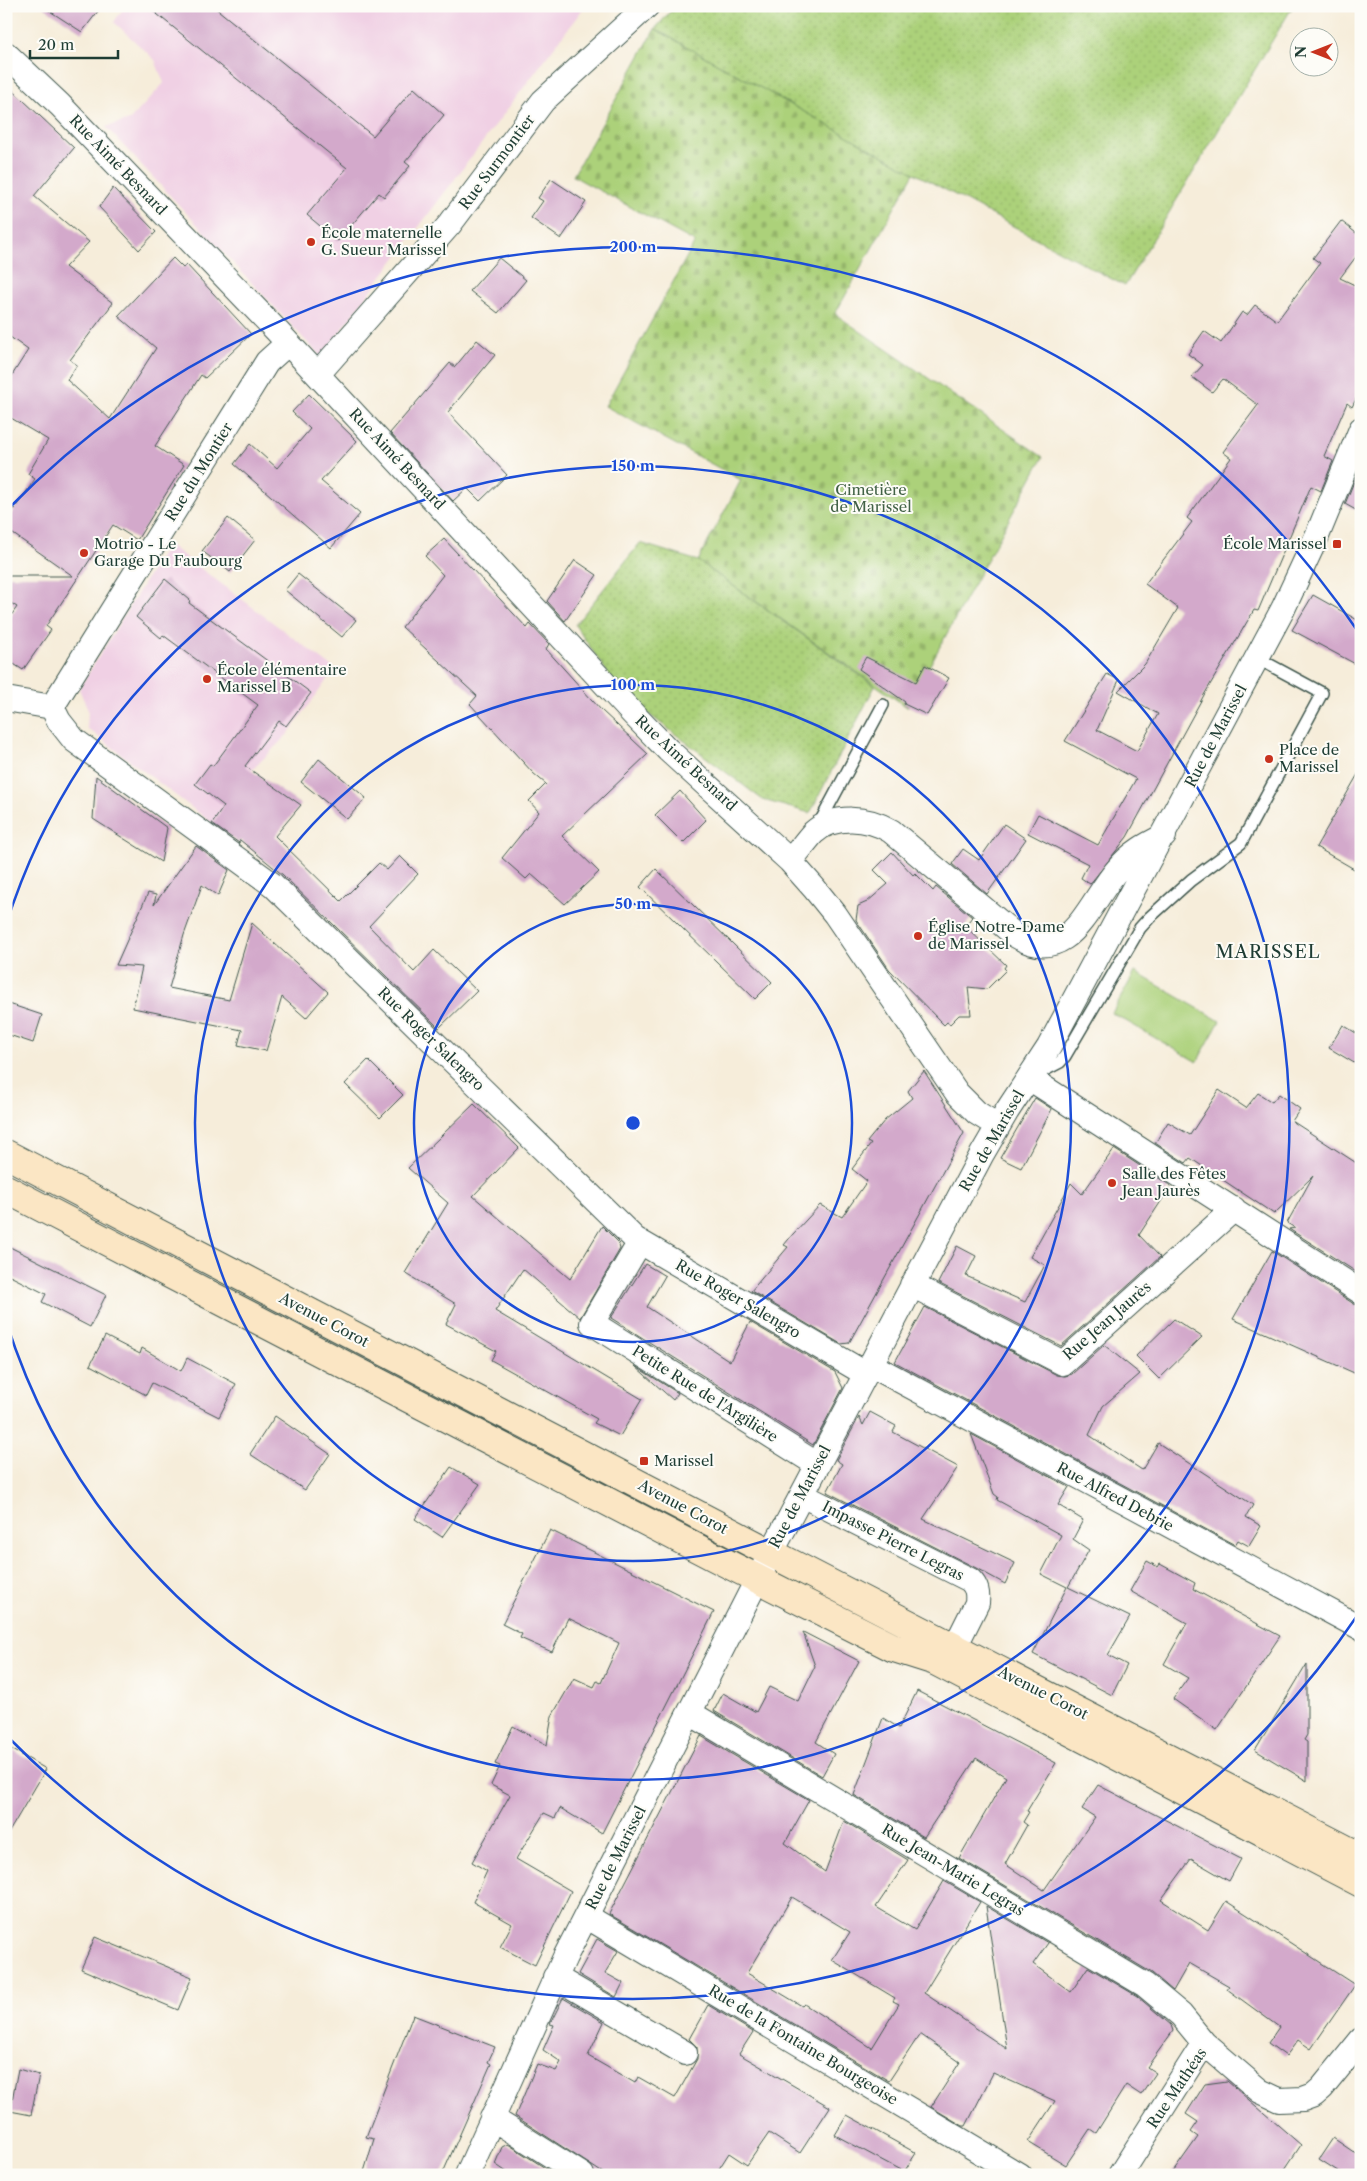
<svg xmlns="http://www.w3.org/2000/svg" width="1367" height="2181" viewBox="0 0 1367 2181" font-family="'Libre Caslon Text',serif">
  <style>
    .built { fill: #f0d0e4 }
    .grass { fill: url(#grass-dots); stroke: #668757 }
    .cemetery { fill: url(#cemetery-stones); stroke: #668757 }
    .park { fill: #acd17a; stroke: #668757 }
    .building { fill: #d3a9cb; fill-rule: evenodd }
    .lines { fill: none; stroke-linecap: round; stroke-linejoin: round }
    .lane-casing { stroke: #3f574d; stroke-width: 14 }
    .street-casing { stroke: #3f574d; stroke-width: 26 }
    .secondary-casing { stroke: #3f574d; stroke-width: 30 }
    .lane { stroke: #fff; stroke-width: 11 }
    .street { stroke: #fff; stroke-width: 24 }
    .secondary { stroke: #fbe6c4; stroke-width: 28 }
    .ring { fill: none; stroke: #1d4ed8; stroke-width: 2.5 }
    .poi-dot { fill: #c8321e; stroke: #fdfcf7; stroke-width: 2 }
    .labels { text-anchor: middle; stroke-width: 4; stroke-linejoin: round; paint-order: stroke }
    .street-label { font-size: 15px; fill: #1f3d34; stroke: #fdfcf7 }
    .poi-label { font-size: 15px; fill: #1f3d34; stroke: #fdfcf7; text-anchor: start }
    .park-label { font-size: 15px; fill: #426246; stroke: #fdfcf7 }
    .quarter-label { font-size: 18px; letter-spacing: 1px; fill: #1f3d34; stroke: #fdfcf7 }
    .centre { fill: #1d4ed8; stroke: #fdfcf7; stroke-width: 2.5 }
    .ring-label { font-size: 15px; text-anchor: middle; font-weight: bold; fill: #1d4ed8; stroke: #fdfcf7; stroke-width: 4; stroke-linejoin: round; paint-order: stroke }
  </style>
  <defs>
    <pattern id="grass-dots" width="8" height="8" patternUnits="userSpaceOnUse" patternTransform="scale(1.25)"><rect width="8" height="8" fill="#acd17a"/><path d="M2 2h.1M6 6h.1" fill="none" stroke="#94b46a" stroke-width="1.8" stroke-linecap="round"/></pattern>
    <pattern id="cemetery-stones" width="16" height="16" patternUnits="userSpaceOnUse" patternTransform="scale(1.25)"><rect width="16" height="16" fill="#acd17a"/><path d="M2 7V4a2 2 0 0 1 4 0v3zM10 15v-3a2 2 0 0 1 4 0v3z" fill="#94b46a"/></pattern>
  </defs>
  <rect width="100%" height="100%" fill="#fdfcf7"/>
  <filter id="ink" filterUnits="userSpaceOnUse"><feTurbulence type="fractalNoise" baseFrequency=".02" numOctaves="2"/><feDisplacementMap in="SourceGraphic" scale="10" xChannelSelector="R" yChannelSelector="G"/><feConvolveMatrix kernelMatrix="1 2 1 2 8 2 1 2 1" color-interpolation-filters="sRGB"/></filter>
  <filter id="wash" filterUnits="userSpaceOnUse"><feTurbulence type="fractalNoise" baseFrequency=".0096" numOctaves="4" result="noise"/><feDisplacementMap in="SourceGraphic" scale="20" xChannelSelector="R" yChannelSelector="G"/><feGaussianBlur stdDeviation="1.12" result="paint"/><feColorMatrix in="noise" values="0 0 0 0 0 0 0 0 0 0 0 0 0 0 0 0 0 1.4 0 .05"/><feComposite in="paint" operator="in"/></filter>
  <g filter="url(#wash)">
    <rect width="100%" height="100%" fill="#f6edda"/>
    <path class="built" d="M 125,6 L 585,6 L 321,357 L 106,127 L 130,120 L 164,83 L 155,60 L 114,22 Z
      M 168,544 L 335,669 L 288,734 L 243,779 L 212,823 L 87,728 L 88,710 L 79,689 Z"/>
    <path class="grass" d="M 675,6 L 1293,6 L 1125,286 L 914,173 L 655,29 Z
      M 640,543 L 698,561 L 875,686 L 810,813 L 763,800 L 622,694 L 575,625 Z"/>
    <path class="cemetery" d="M 655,29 L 914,173 L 835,314 L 1043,457 L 907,707 L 698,561 L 741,480 L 605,406 L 695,242 L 573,176 Z"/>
    <path class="park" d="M 1135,972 L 1220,1021 L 1197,1062 L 1112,1013 Z"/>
    <g id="blocks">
      <path class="building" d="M 42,6 L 102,6 L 82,32 Z
        M 147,6 L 213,6 L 373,136 L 414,88 L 444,115 L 405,162 L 410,166 L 384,197 L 379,193 L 338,241 L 307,215 L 347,168 Z
        M 6,84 L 74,148 L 34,196 L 89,242 L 65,267 L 113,303 L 70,360 L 77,365 L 67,380 L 110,419 L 156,348 L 118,316 L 173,258 L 183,268 L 186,264 L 251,334 L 205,378 L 201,375 L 155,446 L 184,465 L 137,540 L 113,525 L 46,626 L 51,630 L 23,670 L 6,659 L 6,623 L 17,607 L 6,600 L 6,576 L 73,576 L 6,529 L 6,521 L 35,479 L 28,474 L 48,440 L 6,415 L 6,385 L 28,350 L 6,334 Z
        M 551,179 L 586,202 L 561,239 L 531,218 L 543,201 L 538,198 Z
        M 113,188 L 156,232 L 139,250 L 99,207 Z
        M 1341,221 L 1361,237 L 1361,250 L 1340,278 L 1361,288 L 1361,389 L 1352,407 L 1347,403 L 1324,456 L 1333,461 L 1321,491 L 1311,486 L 1258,611 L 1254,610 L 1204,695 L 1127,837 L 1090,884 L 1081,878 L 1088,864 L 1028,833 L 1038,814 L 1098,845 L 1136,779 L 1065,741 L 1107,674 L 1119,680 L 1097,730 L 1137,751 L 1158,714 L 1118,691 L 1145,664 L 1178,608 L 1145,584 L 1192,522 L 1187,518 L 1231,458 L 1223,452 L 1258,405 L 1223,379 L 1212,392 L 1192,377 L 1203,365 L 1188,354 L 1204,331 L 1221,343 L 1242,312 L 1247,315 L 1255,305 L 1277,321 L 1320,263 L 1313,258 Z
        M 499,258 L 526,280 L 498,313 L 470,291 Z
        M 477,340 L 495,355 L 448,412 L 507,475 L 480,501 L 467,488 L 453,501 L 390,433 L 450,363 L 455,367 Z
        M 309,394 L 357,441 L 321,481 L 360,514 L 331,548 L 234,464 L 250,444 L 277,468 L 310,429 L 292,412 Z
        M 1357,474 L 1361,476 L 1361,513 L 1345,504 Z
        M 228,518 L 255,540 L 230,572 L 202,551 Z
        M 444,539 L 527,628 L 530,624 L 549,644 L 546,649 L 601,710 L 648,754 L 562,836 L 599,872 L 565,904 L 531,874 L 526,879 L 502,858 L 539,812 L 529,801 L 546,784 L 533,773 L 470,704 L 477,696 L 402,627 L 443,575 L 425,556 Z
        M 575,560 L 597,575 L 565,621 L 547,601 Z
        M 298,574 L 356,620 L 342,637 L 285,590 Z
        M 165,579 L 190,600 L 189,603 L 311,693 L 286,726 L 279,721 L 245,766 L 301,805 L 275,836 L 341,901 L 379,863 L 387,870 L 400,856 L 418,874 L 369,926 L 414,972 L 434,950 L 477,991 L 439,1028 L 283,875 L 240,840 L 239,843 L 212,824 L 224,806 L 195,784 L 210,764 L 213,766 L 258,705 L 163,635 L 161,638 L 136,617 Z
        M 1313,595 L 1361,622 L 1361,667 L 1292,630 Z
        M 866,657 L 916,682 L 925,665 L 949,678 L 927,715 L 904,704 L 905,702 L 859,669 Z
        M 319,759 L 366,798 L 347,819 L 301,782 Z
        M 1361,769 L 1361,873 L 1316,847 Z
        M 96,776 L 167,828 L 161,862 L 93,819 Z
        M 680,791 L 706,820 L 683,843 L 655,815 Z
        M 1004,824 L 1026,839 L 987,894 L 952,864 L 963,849 L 979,860 Z
        M 196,846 L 229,870 L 218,896 L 202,885 L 184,935 L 169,988 L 229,1000 L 252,923 L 328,992 L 306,1018 L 282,997 L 266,1051 L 238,1045 L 242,1030 L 133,1008 L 142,967 L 116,965 L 148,893 L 156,895 L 154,905 Z
        M 892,852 L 913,875 L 915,873 L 933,891 L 936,887 L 972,917 L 965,926 L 1006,965 L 1004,968 L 1006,970 L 987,989 L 968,987 L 971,1015 L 959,1015 L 950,1024 L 947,1022 L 944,1025 L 889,969 L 856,920 L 858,906 L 867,902 L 888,884 L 874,870 Z
        M 656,869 L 772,982 L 755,999 L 640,887 Z
        M 6,1003 L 42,1015 L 33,1043 L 6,1034 Z
        M 1343,1025 L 1361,1036 L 1361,1067 L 1329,1048 Z
        M 368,1060 L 403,1095 L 380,1118 L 345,1084 Z
        M 924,1071 L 964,1133 L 849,1343 L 841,1344 L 751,1291 L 788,1247 L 784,1245 L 793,1234 L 820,1205 L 842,1217 L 867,1181 L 852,1169 L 871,1144 L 867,1142 L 885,1120 L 912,1098 L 908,1091 Z
        M 1219,1090 L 1246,1108 L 1258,1093 L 1272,1102 L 1279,1094 L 1300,1109 L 1292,1121 L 1361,1166 L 1361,1275 L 1289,1229 L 1295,1228 L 1287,1223 L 1313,1176 L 1274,1214 L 1190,1158 L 1186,1163 L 1155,1143 L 1168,1122 L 1190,1135 Z
        M 1035,1098 L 1052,1109 L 1021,1168 L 1000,1158 Z
        M 474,1104 L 519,1148 L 473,1196 L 570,1279 L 602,1226 L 618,1242 L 620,1249 L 580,1318 L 523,1269 L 495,1311 L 642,1399 L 620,1436 L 594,1423 L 597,1419 L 491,1360 L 496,1351 L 446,1324 L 456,1304 L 405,1273 L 448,1203 L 408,1168 Z
        M 1114,1149 L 1171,1186 L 1139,1235 L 1160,1257 L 1061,1346 L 938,1283 L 957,1246 L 976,1256 L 966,1276 L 1025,1302 L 1045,1265 L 1030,1257 L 1071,1183 L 1082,1194 Z
        M 6,1245 L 106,1295 L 90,1327 L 42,1302 L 46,1294 L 6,1274 Z
        M 1272,1251 L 1354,1304 L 1361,1306 L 1361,1376 L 1233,1319 Z
        M 645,1264 L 665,1276 L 647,1307 L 730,1361 L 750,1322 L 835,1372 L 843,1388 L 813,1445 L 611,1318 Z
        M 925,1307 L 1057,1375 L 1065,1376 L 1072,1374 L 1104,1345 L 1140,1374 L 1103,1406 L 1089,1435 L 1142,1470 L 1158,1443 L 1253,1505 L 1246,1517 L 1261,1526 L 1249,1546 L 1238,1540 L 1235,1545 L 895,1362 Z
        M 1174,1319 L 1202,1337 L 1159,1379 L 1136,1356 Z
        M 105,1336 L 140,1354 L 142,1348 L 181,1371 L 187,1358 L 236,1384 L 219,1417 L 152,1383 L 146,1395 L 90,1365 Z
        M 635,1366 L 678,1393 L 673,1400 Z
        M 870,1412 L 896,1426 L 893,1432 L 958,1467 L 923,1519 L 1015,1563 L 1005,1584 L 976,1568 L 827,1492 L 842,1464 L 836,1460 L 859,1417 L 863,1425 Z
        M 275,1416 L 330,1454 L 305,1490 L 250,1454 Z
        M 971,1434 L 1069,1487 L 1058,1505 L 1083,1520 L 1073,1539 L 1089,1550 L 1068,1587 L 1130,1617 L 1108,1655 L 1127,1665 L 1112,1695 L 1033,1654 L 1067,1587 L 1041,1574 L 1061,1535 L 997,1500 L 998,1497 L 994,1494 Z
        M 451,1467 L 480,1484 L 442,1537 L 415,1519 Z
        M 550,1530 L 714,1612 L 602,1833 L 560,1808 L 555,1818 L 544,1813 L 516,1859 L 571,1891 L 535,1965 L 500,1947 L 512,1924 L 473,1902 L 487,1871 L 472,1862 L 510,1795 L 491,1785 L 500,1766 L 495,1764 L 513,1726 L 547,1745 L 552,1716 L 574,1678 L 594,1687 L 597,1681 L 601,1683 L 619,1643 L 568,1618 L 552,1652 L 520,1638 L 522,1634 L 502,1624 Z
        M 1147,1561 L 1158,1567 L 1160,1564 L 1195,1583 L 1193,1589 L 1280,1636 L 1217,1730 L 1173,1699 L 1188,1678 L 1164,1664 L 1187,1623 L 1130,1591 Z
        M 803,1632 L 859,1661 L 816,1742 L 834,1754 L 822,1776 L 714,1711 L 723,1693 L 756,1712 L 769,1687 L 798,1701 L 815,1666 Z
        M 1307,1664 L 1307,1735 L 1304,1740 L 1307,1742 L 1307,1781 L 1255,1750 Z
        M 917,1691 L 1056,1763 L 1027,1811 L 1029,1812 L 1023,1822 L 1027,1825 L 1005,1864 L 1044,1890 L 1095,1817 L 1082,1809 L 1098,1785 L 1241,1859 L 1229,1881 L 1191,1859 L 1161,1900 L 1208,1930 L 1226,1901 L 1355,1985 L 1311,2049 L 1298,2040 L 1286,2056 L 1268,2043 L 1279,2027 L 1227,1989 L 1229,1986 L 1189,1963 L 1173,1991 L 1152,1973 L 959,1858 L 1006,1777 L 976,1758 L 924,1837 L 854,1795 L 883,1718 L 899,1728 Z
        M 701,1736 L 809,1800 L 785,1843 L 825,1872 L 844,1821 L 908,1860 L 876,1907 L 915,1930 L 944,1881 L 980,1902 L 924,1993 L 1007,2049 L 986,1906 L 1048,1943 L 1033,1964 L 1071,1992 L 1088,1967 L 1137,1996 L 1171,2025 L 1173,2031 L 1147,2067 L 1156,2073 L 1141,2095 L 1126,2085 L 1096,2133 L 1090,2129 L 1066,2165 L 1028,2142 L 1055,2101 L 993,2073 L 966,2126 L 963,2126 L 931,2107 L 960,2062 L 920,2034 L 889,2081 L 609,1914 ZM 792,1897 L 850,1932 L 832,1960 L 895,1998 L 893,2001 L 899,2004 L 872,2048 L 804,2004 L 802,2006 L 747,1973 Z
        M 6,1746 L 46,1769 L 6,1837 Z
        M 95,1937 L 192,1977 L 178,2010 L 81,1969 Z
        M 597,1939 L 618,1951 L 605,1973 L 623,1983 L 616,1997 L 578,1974 Z
        M 563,1998 L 604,2022 L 588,2056 L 635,2083 L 638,2077 L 675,2098 L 697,2059 L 697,2047 L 689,2039 L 708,2005 L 753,2032 L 739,2054 L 830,2107 L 800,2153 L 769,2133 L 747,2165 L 729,2153 L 715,2175 L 606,2175 L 515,2116 L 537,2064 L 556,2071 L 561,2062 L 543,2050 L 554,2025 L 550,2024 Z
        M 413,2015 L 495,2047 L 488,2062 L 491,2064 L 442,2175 L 363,2175 L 374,2139 L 366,2137 Z
        M 18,2069 L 39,2075 L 31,2115 L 10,2111 Z
        M 1227,2081 L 1301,2145 L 1281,2175 L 1171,2175 L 1198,2137 L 1191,2132 L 1198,2122 L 1186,2114 L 1205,2084 Z
        M 847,2115 L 916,2153 L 904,2172 L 835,2135 Z
        M 1333,2138 L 1361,2157 L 1361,2175 L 1344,2175 L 1319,2159 Z
        M 508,2144 L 556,2175 L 511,2175 L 495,2164 L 502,2147 Z"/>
    </g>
  </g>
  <g filter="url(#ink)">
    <use href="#blocks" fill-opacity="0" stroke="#3f574d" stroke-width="1"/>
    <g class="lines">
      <defs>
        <path id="lane" d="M 819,824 L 883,705
          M 1037,1074 L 1060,1062 L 1065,1056 L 1140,928 L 1150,917 L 1191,880 L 1241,843 L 1322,693 L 1257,658"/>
        <path id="street" d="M 6,54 L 60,105 L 276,330 L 634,715 L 668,750 L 790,861 L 814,888 L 835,914 L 957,1093 L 977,1113 L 998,1126
          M 318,374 L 450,224 L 543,101 L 647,6
          M 6,699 L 52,707
          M 52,707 L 59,721 L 74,740 L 273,885 L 635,1239 L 866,1374
          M 52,707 L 267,362 L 288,343
          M 790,861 C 798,852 805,842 813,833 C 834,814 868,817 891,831 L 1015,935 C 1070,969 1088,903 1118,869 C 1131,853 1146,845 1164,836
          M 1029,1078 L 1361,1292
          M 640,1242 L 592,1323 L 818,1465
          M 912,1285 L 1063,1363 L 1234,1209
          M 871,1365 L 1361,1628
          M 802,1495 L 970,1580 C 977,1587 978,1593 977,1603 L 946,1665
          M 690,1713 L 1145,1985 L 1181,2015 L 1204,2043 L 1260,2091 L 1279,2100 L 1303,2099 L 1314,2095 L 1322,2088 L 1361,2040
          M 586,1916 L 1019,2175
          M 555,1977 L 685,2053
          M 492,2118 L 582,2175
          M 467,2175 L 565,1957 L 758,1578 L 982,1154 L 1007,1111 L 1049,1047 L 1283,609 L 1317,536 L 1361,429
          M 1120,2175 L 1204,2043"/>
        <path id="secondary" d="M 6,1154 L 771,1553 L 1361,1857
          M 6,1189 L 722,1561 L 894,1648 L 935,1661 L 1361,1883"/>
      </defs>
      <use href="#lane" class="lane-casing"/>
      <use href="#street" class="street-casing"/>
      <use href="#secondary" class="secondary-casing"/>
      <use href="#lane" class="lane"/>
      <use href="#street" class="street"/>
      <use href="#secondary" class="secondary"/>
    </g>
  </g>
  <g class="ring">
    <circle cx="633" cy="1123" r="219"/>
    <circle cx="633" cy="1123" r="438"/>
    <path d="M6 925A657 657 0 1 1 6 1321"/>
    <path d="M1359 1613A876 876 0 0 1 8 1737M8 509A876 876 0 0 1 1359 633"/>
  </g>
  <g class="poi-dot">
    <circle cx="311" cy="242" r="5"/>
    <rect x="1332" y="539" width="10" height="10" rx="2.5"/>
    <circle cx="84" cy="553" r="5"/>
    <circle cx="207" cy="679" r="5"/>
    <circle cx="1269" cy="759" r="5"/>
    <circle cx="918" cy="936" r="5"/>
    <circle cx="1112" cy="1183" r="5"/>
    <rect x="639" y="1456" width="10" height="10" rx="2.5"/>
  </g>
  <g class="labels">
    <g class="street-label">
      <text transform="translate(497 162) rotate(-53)" y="5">Rue Surmontier</text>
      <text transform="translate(118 165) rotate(46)" y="5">Rue Aimé Besnard</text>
      <text transform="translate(397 459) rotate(47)" y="5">Rue Aimé Besnard</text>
      <text transform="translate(199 472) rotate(-58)" y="5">Rue du Montier</text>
      <text transform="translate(1216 736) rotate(-62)" y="5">Rue de Marissel</text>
      <text transform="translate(686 763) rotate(43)" y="5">Rue Aimé Besnard</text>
      <text transform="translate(431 1039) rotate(44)" y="5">Rue Roger Salengro</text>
      <text transform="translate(992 1141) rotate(-60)" y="5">Rue de Marissel</text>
      <text transform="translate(738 1299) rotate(30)" y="5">Rue Roger Salengro</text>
      <text transform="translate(324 1320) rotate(28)" y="5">Avenue Corot</text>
      <text transform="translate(1107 1321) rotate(-41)" y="5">Rue Jean Jaurès</text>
      <text transform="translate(705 1394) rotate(32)" y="5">Petite Rue de l'Argilière</text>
      <text transform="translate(800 1497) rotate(-62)" y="5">Rue de Marissel</text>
      <text transform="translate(1115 1497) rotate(28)" y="5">Rue Alfred Debrie</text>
      <text transform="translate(683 1507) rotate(28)" y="5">Avenue Corot</text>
      <text transform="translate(893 1541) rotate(27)" y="5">Impasse Pierre Legras</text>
      <text transform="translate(1043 1693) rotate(27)" y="5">Avenue Corot</text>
      <text transform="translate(616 1858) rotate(-63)" y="5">Rue de Marissel</text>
      <text transform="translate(953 1870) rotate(31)" y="5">Rue Jean-Marie Legras</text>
      <text transform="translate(803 2045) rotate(31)" y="5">Rue de la Fontaine Bourgeoise</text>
      <text transform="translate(1177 2088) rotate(-56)" y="5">Rue Mathéas</text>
    </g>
    <g class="poi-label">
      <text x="321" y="238">École maternelle<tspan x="321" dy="17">G. Sueur Marissel</tspan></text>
      <text x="94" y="549">Motrio - Le<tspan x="94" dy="17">Garage Du Faubourg</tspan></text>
      <text x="1327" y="549" text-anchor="end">École Marissel</text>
      <text x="217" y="675">École élémentaire<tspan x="217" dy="17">Marissel B</tspan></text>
      <text x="1279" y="755">Place de<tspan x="1279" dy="17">Marissel</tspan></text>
      <text x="928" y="932">Église Notre-Dame<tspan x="928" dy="17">de Marissel</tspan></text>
      <text x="1122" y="1179">Salle des Fêtes<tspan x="1122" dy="17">Jean Jaurès</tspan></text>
      <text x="654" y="1466">Marissel</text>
    </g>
    <g class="park-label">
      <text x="871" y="495">Cimetière<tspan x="871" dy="17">de Marissel</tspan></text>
    </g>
    <g class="quarter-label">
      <text x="1268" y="958">MARISSEL</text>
    </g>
  </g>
  <circle cx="633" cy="1123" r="8" class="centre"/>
  <g class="ring-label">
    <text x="633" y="252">200 m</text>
    <text x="633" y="471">150 m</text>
    <text x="633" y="690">100 m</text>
    <text x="633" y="909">50 m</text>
  </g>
  <rect width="1367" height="2181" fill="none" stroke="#fdfcf7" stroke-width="25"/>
  <g transform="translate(1314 52) rotate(270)"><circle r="24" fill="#fdfcf7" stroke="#a4b0a9"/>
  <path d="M0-4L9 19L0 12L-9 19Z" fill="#c8321e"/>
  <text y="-8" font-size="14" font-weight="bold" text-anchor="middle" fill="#1f3d34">N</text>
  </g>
  <path d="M30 50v8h88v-8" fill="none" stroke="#1f3d34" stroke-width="2.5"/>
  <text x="38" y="50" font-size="15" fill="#1f3d34" stroke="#fdfcf7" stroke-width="4" paint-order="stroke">20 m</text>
</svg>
